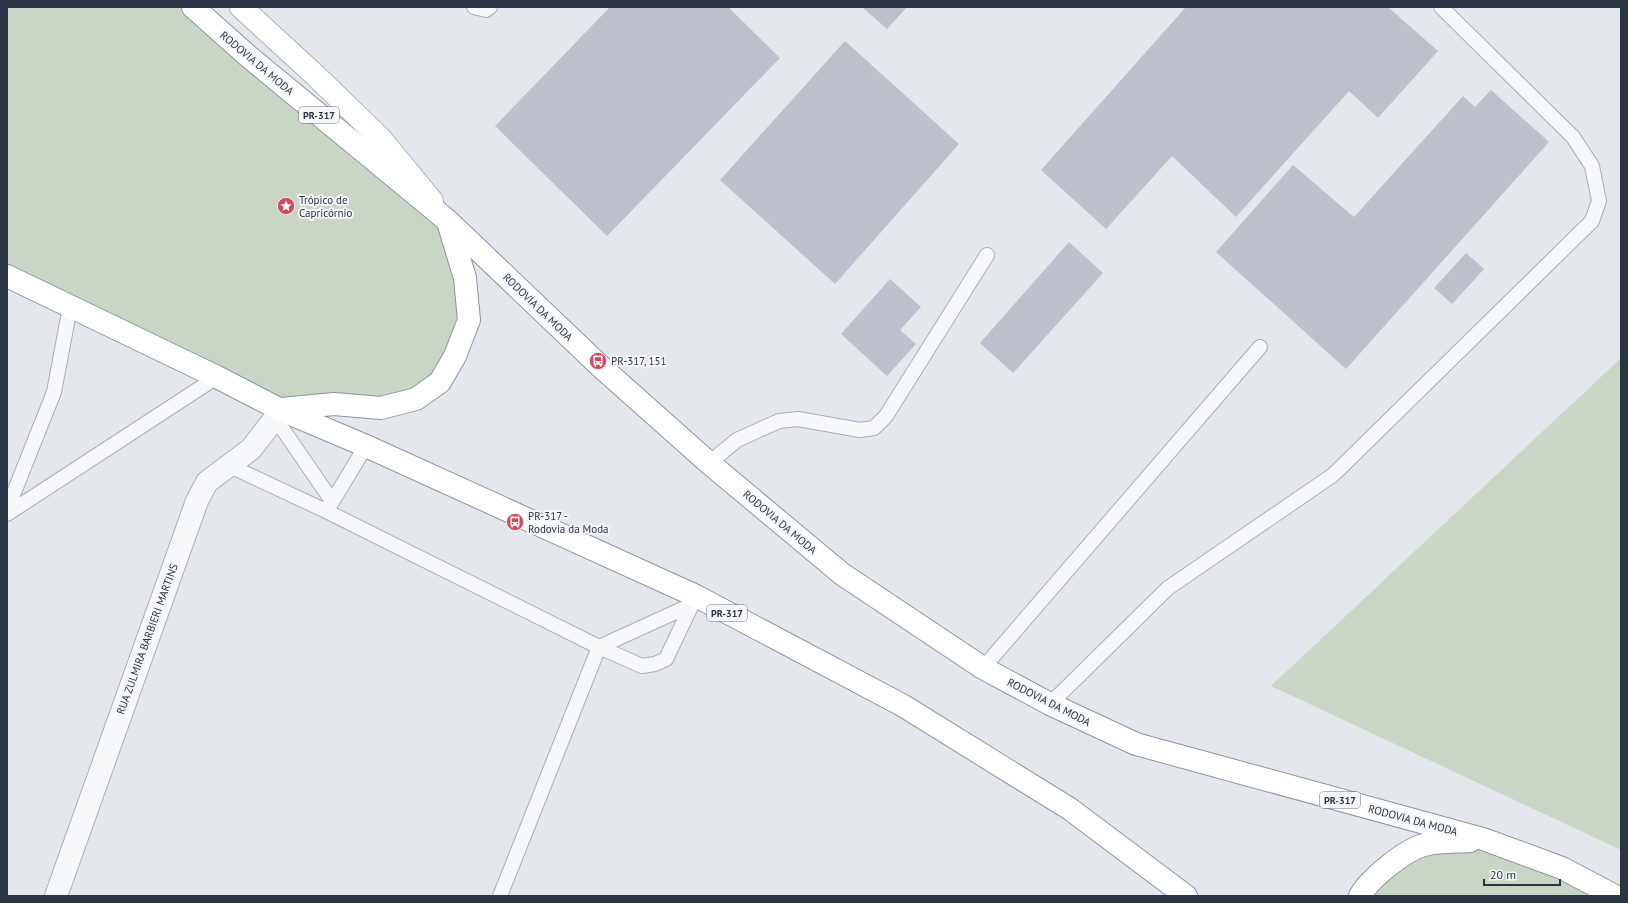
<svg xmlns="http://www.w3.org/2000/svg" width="1628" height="903" viewBox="0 0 1628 903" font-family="'PT Sans',sans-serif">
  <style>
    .green { fill: #c9d6c5 }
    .building { fill: #bbc0ca }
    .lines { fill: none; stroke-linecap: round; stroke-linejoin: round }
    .lane-casing { stroke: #a9aeb7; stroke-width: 16 }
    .street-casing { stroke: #a9aeb7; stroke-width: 24 }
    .secondary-casing { stroke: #a9aeb7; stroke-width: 24 }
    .highway-casing { stroke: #8b94a3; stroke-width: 24 }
    .lane { stroke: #f7f8fa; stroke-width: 14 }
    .street { stroke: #f7f8fa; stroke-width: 22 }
    .secondary { stroke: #fff; stroke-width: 22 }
    .highway { stroke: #fff; stroke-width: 22 }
    .labels { text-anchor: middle; stroke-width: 4; stroke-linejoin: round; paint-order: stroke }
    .shield { fill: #f4f6f9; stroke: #676e7b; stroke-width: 1 }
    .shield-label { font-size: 10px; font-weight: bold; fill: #2b3445 }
    .street-label { font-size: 11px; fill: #2b3445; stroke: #f4f6f9 }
    .poi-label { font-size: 11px; fill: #2b3445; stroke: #f4f6f9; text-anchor: start }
  </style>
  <rect width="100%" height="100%" fill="#e4e7ec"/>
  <path class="green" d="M 7,7 L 193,7 L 448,221 L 469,320 L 416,399 L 279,409 L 7,276 Z
    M 1621,358 L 1621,850 L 1271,686 Z
    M 1483,839 L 1614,896 L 1360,896 L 1391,863 Z"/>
  <path class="building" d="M 610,7 L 728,7 L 780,58 L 607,236 L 495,126 Z
    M 862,7 L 907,7 L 887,29 Z
    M 1186,7 L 1388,7 L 1438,51 L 1378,118 L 1349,91 L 1236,217 L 1172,156 L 1106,229 L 1041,170 Z
    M 845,41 L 959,144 L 835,284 L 720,180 Z
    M 1491,90 L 1549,142 L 1346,369 L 1216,252 L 1293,165 L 1354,217 L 1463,96 L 1475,107 Z
    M 1069,242 L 1103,273 L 1013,373 L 980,343 Z
    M 1466,253 L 1484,269 L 1452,304 L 1434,288 Z
    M 890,279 L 921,307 L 900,330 L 916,344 L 887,376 L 841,334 Z"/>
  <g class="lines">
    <defs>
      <path id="lane" d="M 474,7 L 486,10 L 490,7
        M 275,418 L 332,501
        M 709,463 L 737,440 L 779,421 L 798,419 L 860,430 L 874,428 L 886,416 L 987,255
        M 230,466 L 326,511 L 599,647 L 642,666 L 655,664 L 666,659 L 696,596
        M 329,507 L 366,446
        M 7,510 L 54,392 L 70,307
        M 7,514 L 217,377
        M 983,668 L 1260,347
        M 1050,704 L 1168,588 L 1333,475 L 1592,221 L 1599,201 L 1592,166 L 1573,137 L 1441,7
        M 500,896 L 599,647 L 691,605"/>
      <path id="street" d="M 56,896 L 197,501 L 207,482 L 251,449 L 275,418 L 279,409"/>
      <path id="secondary" d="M 241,7 L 315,75 L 381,139 L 432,201"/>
      <path id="highway" d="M 193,7 L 248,56 L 448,221 L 600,366 L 709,463 L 842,574 L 983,668 L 1050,704 L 1136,744 L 1483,839 L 1562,868 L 1615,896
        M 7,276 L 217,377 L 279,409 L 366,446 L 696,596 L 902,705 L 1070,809 L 1186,896
        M 282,409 L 334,404 L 381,408 L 416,399 L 440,382 L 455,356 L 469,320 L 465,278 L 448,222
        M 1360,896 C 1369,879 1405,850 1424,845 C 1439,841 1455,842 1470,841"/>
    </defs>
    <use href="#lane" class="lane-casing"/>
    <use href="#street" class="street-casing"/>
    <use href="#secondary" class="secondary-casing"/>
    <use href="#highway" class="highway-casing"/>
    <use href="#lane" class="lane"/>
    <use href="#street" class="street"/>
    <use href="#secondary" class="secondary"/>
    <use href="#highway" class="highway"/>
  </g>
  <defs>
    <symbol id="sight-disc" viewBox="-11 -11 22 22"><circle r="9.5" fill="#d1495b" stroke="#f4f6f9"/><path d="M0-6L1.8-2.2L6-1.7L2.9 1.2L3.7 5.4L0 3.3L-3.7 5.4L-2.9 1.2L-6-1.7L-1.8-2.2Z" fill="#fff"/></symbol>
    <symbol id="bus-disc" viewBox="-11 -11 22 22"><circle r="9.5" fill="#d1495b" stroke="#f4f6f9"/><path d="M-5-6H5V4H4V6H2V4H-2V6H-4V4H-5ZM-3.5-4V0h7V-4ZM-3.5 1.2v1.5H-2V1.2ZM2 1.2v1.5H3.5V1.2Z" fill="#fff"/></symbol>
  </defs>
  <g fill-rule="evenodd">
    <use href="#sight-disc" x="276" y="196" width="20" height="20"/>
    <use href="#bus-disc" x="588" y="351" width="20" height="20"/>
    <use href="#bus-disc" x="505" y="512" width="20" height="20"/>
  </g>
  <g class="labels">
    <g class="shield">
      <rect x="299" y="107" width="40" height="16" rx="3"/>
      <rect x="707" y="605" width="40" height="16" rx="3"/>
      <rect x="1320" y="792" width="40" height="16" rx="3"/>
    </g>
    <g class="shield-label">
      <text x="319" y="119">PR-317</text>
      <text x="727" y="617">PR-317</text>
      <text x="1340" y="804">PR-317</text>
    </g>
    <g class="street-label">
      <text transform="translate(257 63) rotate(40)" y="4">RODOVIA DA MODA</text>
      <text transform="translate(538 307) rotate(44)" y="4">RODOVIA DA MODA</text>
      <text transform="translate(780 522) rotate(40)" y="4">RODOVIA DA MODA</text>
      <text transform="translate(147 639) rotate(-70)" y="4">RUA ZULMIRA BARBIERI MARTINS</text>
      <text transform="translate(1049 702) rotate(27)" y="4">RODOVIA DA MODA</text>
      <text transform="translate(1413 820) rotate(15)" y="4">RODOVIA DA MODA</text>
    </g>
    <g class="poi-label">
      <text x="299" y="204">Trópico de<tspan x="299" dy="13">Capricórnio</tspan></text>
      <text x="611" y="365">PR-317, 151</text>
      <text x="528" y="520">PR-317 -<tspan x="528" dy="13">Rodovia da Moda</tspan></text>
    </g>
  </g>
  <rect width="1628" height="903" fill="none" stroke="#2b3445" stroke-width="16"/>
  <path d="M1484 879v6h76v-6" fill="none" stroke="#2b3445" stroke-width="2"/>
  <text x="1490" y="879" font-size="12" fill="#2b3445" stroke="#f4f6f9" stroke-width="3" paint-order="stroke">20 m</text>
</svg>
